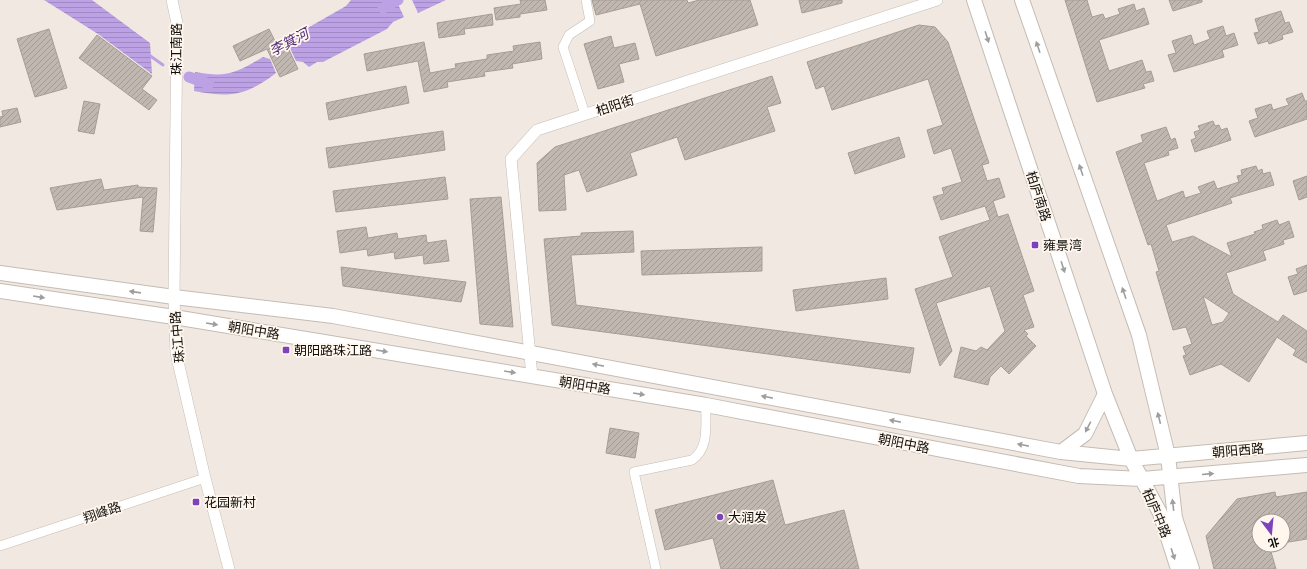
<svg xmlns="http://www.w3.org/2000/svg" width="1307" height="569" viewBox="0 0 1307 569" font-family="'Zilla Slab','Noto Sans SC',serif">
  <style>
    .water { fill: url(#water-rules) }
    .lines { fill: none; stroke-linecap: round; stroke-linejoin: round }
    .stream { stroke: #bda1e5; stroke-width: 3 }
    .canal { stroke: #bda1e5; stroke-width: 11 }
    .building { fill: url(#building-hatch); stroke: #a59d96; fill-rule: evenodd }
    .minor-casing { stroke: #c4bcb4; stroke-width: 10 }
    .tertiary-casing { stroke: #c4bcb4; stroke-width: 12 }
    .primary-casing { stroke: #c4bcb4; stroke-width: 16 }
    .minor { stroke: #fff; stroke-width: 9 }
    .tertiary { stroke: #fff; stroke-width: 11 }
    .primary { stroke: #fff; stroke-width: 14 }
    .oneway { fill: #9f9e9d }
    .poi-dot { fill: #7c43ba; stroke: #fff6ee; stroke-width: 1.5 }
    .labels { text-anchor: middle; stroke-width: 3.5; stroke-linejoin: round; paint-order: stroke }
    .street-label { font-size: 13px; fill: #0f0d0a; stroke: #fff6ee }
    .poi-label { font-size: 13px; fill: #0f0d0a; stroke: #fff6ee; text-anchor: start }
    .water-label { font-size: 14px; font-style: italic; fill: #522d7b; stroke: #fff6ee }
  </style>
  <defs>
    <pattern id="water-rules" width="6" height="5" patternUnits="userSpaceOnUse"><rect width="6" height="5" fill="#bda1e5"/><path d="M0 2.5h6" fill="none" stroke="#a189c3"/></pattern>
    <pattern id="building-hatch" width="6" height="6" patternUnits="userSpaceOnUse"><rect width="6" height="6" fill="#bfb7b0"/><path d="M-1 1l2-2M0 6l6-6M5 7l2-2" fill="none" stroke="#a39c96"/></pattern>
  </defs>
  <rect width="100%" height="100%" fill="#f1e9e1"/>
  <path class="water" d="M 44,0 L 92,0 L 150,43 L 152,74 L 98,34 Z
    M 351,0 L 396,0 L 404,17 L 393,22 L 387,29 L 323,62 L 317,62 L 309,67 L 303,62 L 296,61 L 289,46 L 297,34 L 346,6 Z
    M 412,0 L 446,0 L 418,13 Z
    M 263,57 L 270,59 L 276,73 C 246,96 230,98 194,91 L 195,72 C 228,78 235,73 263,57 Z"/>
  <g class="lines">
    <path class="stream" d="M 149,55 L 163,65"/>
    <path class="canal" d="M 383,8 L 398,0
      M 189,77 L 209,84"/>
  </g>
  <path class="building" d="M 520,0 L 545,0 L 547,10 L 520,14 L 520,17 L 496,20 L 494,8 L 521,4 Z
    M 592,0 L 687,0 L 688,3 L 699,0 L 750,0 L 758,25 L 656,56 L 640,4 L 596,15 Z
    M 799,0 L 842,0 L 842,3 L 802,13 Z
    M 1065,0 L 1087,0 L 1092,17 L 1103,14 L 1105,19 L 1120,14 L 1118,9 L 1134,4 L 1136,11 L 1144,8 L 1149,24 L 1099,40 L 1109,71 L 1142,60 L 1146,72 L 1151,71 L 1154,81 L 1143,84 L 1145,88 L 1097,102 Z
    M 1169,0 L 1202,0 L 1202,2 L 1173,11 Z
    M 1281,11 L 1285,23 L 1289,22 L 1293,32 L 1282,35 L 1283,39 L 1269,44 L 1268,41 L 1258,44 L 1254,33 L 1259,32 L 1255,19 Z
    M 492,14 L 493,25 L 464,29 L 465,34 L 439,38 L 437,23 Z
    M 919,25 L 935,27 L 948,42 L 989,163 L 982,165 L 987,181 L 999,178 L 1005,197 L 993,201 L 998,217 L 1008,214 L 1034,291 L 1023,295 L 1034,327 L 1024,330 L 1028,334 L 1026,336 L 1036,346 L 1009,374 L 1001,366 L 990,377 L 988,385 L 954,377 L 961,347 L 976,351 L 981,347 L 987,350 L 1005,331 L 990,286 L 936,303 L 952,351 L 940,366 L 915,289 L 953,277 L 939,237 L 990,220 L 985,206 L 941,220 L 933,197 L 944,194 L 942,188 L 962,182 L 951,148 L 934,154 L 927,130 L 943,125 L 928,79 L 832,110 L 824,86 L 816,89 L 807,62 Z
    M 1223,26 L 1226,36 L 1234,33 L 1238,45 L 1222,50 L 1224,57 L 1174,72 L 1168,55 L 1176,53 L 1172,41 L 1191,35 L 1194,45 L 1210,39 L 1207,31 Z
    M 49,29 L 67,88 L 35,97 L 17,39 Z
    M 269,29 L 276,43 L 284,39 L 298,69 L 280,77 L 267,49 L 240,61 L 233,46 Z
    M 97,35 L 152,76 L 142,89 L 157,100 L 149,110 L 79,58 Z
    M 611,36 L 614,48 L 635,43 L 639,59 L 619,64 L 624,82 L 598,89 L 584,44 Z
    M 424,42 L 430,73 L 456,68 L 455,64 L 487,59 L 487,55 L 514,51 L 513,46 L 540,42 L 542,59 L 512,64 L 513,68 L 484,72 L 485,76 L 447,82 L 448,87 L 424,92 L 418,61 L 367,71 L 364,54 Z
    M 772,76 L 781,103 L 767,107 L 775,131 L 685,160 L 677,137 L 630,153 L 637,175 L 587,192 L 579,170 L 564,175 L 566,210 L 539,211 L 537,163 L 555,147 Z
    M 406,86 L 409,103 L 329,120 L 326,103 Z
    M 1302,93 L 1305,101 L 1307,101 L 1307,119 L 1255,137 L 1249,121 L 1258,118 L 1255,109 L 1271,104 L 1273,110 L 1289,105 L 1286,99 Z
    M 84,101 L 100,104 L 94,134 L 78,131 Z
    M 17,108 L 21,122 L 0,127 L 0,117 L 3,116 L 2,111 Z
    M 1213,121 L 1215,126 L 1219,125 L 1221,130 L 1227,128 L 1231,140 L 1195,152 L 1191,140 L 1196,138 L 1194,132 L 1200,130 L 1198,126 Z
    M 1166,127 L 1171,140 L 1175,138 L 1178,148 L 1168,151 L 1169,155 L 1144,163 L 1157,201 L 1183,191 L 1185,198 L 1201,193 L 1198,187 L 1214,181 L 1217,189 L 1239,182 L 1237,176 L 1242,175 L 1241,170 L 1256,166 L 1258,171 L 1262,169 L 1263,174 L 1270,172 L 1274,185 L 1230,198 L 1232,203 L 1166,225 L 1172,242 L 1193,236 L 1232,257 L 1227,243 L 1255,234 L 1254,232 L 1263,229 L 1262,225 L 1277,220 L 1279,225 L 1289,221 L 1294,237 L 1283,240 L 1284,244 L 1263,251 L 1266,260 L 1226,273 L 1233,294 L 1278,322 L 1283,315 L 1307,331 L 1307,363 L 1293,355 L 1296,350 L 1277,337 L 1249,382 L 1221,364 L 1190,375 L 1183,356 L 1186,355 L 1183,347 L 1192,344 L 1186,327 L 1173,330 L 1156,272 L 1159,271 L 1151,244 L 1148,245 L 1116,152 L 1143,142 L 1141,135 ZM 1203,296 L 1229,313 L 1223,322 L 1212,325 Z
    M 443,131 L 445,150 L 329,168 L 326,148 Z
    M 899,137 L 905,157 L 855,174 L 848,153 Z
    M 1307,176 L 1307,197 L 1299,200 L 1293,181 Z
    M 445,177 L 448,199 L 336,212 L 333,191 Z
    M 101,179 L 104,190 L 138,185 L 138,187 L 157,188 L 153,232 L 140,231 L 143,197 L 57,210 L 50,188 Z
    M 501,197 L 513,327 L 480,324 L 470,199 Z
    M 366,227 L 368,238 L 397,233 L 398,239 L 426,235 L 427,243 L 446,240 L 449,261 L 424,264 L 423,255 L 395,259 L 394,252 L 368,256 L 367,249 L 340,253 L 337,231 Z
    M 633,231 L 634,252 L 571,255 L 576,305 L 914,348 L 910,373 L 552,325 L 544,239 L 581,236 L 581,233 Z
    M 762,247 L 762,271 L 642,275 L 641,251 Z
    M 1307,265 L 1307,291 L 1294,295 L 1288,277 L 1298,274 L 1296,269 Z
    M 341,267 L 431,278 L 466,282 L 461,302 L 343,286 Z
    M 886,278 L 888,299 L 796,311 L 793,290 Z
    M 610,428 L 639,433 L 635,458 L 606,453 Z
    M 773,480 L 785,525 L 844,510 L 859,569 L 721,569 L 713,538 L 665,550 L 655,510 Z
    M 1275,492 L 1276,497 L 1307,492 L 1307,539 L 1283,543 L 1283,521 L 1259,521 L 1259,545 L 1269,545 L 1276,569 L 1214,569 L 1206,536 L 1237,499 Z"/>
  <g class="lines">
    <defs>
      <path id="minor" d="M 585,114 L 563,47 L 569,35 L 590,21 L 586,0
        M 0,546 L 205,478
        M 656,569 L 634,472 L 692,460 C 710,448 705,424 706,405"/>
      <path id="tertiary" d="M 172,0 L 177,23 L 174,297 L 176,353 L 205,478 L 229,569
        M 532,376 L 511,159 L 537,130 L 937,0"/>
      <path id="primary" d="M 974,0 L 1105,394 L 1131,459 L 1160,513 L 1178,569
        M 1022,0 L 1139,335 L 1168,456 L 1175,518 L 1192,569
        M 0,273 L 174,297 L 333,316 L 1061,452 L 1131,459 L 1307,443
        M 0,291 L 174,317 L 706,405 L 1079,476 L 1142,479 L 1307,465
        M 1061,452 L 1085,434 L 1105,394"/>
    </defs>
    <use href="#minor" class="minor-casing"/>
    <use href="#tertiary" class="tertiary-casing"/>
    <use href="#primary" class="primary-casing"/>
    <use href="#minor" class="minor"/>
    <use href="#tertiary" class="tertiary"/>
    <use href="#primary" class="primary"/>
  </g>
  <defs><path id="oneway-solid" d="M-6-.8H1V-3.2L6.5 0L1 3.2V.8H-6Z"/></defs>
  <g class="oneway">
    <use href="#oneway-solid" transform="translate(987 37) rotate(72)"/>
    <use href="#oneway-solid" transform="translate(1038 47) rotate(-109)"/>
    <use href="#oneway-solid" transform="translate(1081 170) rotate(-109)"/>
    <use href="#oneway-solid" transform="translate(1063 267) rotate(72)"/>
    <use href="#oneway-solid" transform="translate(135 292) rotate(-172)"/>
    <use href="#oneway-solid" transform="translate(1124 293) rotate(-109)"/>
    <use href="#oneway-solid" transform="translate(39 297) rotate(9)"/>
    <use href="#oneway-solid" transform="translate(212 324) rotate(9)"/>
    <use href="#oneway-solid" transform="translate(382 351) rotate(9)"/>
    <use href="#oneway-solid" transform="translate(598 365) rotate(-169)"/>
    <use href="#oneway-solid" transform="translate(510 372) rotate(9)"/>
    <use href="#oneway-solid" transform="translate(639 394) rotate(9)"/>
    <use href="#oneway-solid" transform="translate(767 397) rotate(-169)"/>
    <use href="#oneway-solid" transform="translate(1159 418) rotate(-104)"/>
    <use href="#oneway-solid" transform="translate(895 421) rotate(-169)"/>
    <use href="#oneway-solid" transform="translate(1088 427) rotate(117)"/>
    <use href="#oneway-solid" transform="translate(1023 445) rotate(-169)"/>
    <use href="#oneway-solid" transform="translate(1208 474) rotate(-5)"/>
    <use href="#oneway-solid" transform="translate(1173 505) rotate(-97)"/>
    <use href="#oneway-solid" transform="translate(1173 554) rotate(72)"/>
  </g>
  <g class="poi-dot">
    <rect x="1031" y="241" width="8" height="8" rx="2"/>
    <rect x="282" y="346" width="8" height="8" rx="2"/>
    <rect x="192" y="498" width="8" height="8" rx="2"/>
    <circle cx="720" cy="517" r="4"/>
  </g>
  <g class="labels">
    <g class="street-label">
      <text transform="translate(176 49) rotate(-90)" y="5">珠江南路</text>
      <text transform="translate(615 105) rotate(-18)" y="5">柏阳街</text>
      <text transform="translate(1039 196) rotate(72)" y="5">柏庐南路</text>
      <text transform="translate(254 330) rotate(9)" y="5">朝阳中路</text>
      <text transform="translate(177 337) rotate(-95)" y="5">珠江中路</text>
      <text transform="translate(585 385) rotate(9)" y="5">朝阳中路</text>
      <text transform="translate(904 443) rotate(11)" y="5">朝阳中路</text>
      <text transform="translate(1238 450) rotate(-5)" y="5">朝阳西路</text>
      <text transform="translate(102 512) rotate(-19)" y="5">翔峰路</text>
      <text transform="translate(1157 513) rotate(67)" y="5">柏庐中路</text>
    </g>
    <g class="poi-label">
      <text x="1043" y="250">雍景湾</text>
      <text x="294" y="355">朝阳路珠江路</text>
      <text x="204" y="507">花园新村</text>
      <text x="728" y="522">大润发</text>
    </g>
    <g class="water-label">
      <text transform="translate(289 42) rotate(-28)" y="5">李箕河</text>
    </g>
  </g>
  <g transform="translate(1271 533) rotate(164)"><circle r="19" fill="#fff6ee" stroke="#9f9993"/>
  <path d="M0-3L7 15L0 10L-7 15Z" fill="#7c43ba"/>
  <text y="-6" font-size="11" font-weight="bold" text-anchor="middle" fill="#0f0d0a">北</text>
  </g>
</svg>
